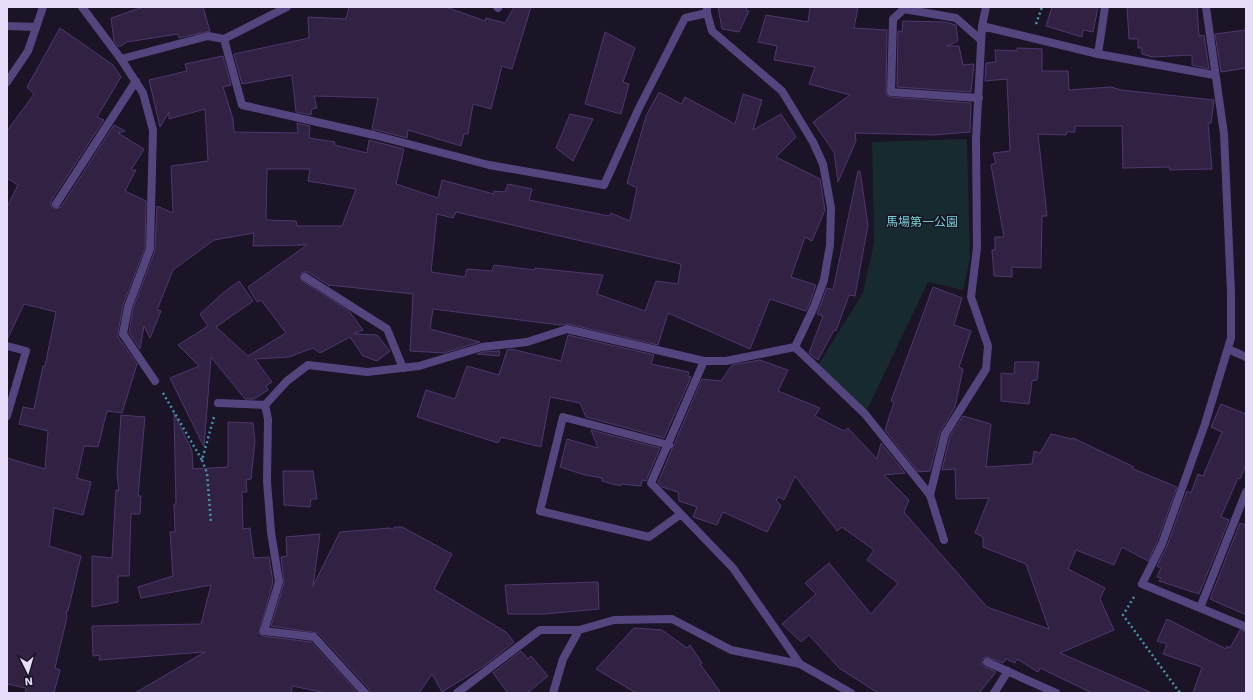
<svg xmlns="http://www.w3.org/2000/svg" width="1253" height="700" viewBox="0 0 1253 700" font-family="'Work Sans','Noto Sans JP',sans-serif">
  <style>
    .green { fill: #172a2f }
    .building { fill: #312244; stroke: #4f376d; fill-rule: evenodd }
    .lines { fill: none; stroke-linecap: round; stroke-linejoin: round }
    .path { stroke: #4196aa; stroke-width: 2.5; stroke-dasharray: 2 3; stroke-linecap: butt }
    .lane { stroke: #55457e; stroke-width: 8 }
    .street { stroke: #55457e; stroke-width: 8 }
    .labels { text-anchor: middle; stroke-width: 3; stroke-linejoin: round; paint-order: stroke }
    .park-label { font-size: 12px; fill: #72d1d0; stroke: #1b1326 }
  </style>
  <rect width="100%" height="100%" fill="#1b1326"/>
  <path class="green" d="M 967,139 L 970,259 L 963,290 L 928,282 L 865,414 L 816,368 L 863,293 L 874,243 L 872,142 Z"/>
  <path class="building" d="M 143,7 L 203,7 L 210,31 L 179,38 L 178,34 L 127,42 L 119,47 L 114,41 L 111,18 Z
    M 349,7 L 446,7 L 485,21 L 486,18 L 505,23 L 514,7 L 531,7 L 512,69 L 502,66 L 491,109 L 473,104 L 468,134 L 464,134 L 461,146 L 408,130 L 407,138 L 372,129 L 378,98 L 314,96 L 317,108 L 312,109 L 311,115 L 296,112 L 292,75 L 242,84 L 234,54 L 309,38 L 308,17 L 346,19 Z
    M 718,7 L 747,7 L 746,11 L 749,11 L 739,32 L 722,29 Z
    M 810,7 L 858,7 L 854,28 L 887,30 L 886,95 L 891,97 L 971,103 L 970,132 L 934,135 L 855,133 L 856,141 L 838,182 L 834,152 L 813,122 L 850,95 L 809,84 L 815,67 L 774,60 L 777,46 L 758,42 L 766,15 L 808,22 Z
    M 1052,7 L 1098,7 L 1093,32 L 1083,30 L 1082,37 L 1046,26 Z
    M 1127,7 L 1197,7 L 1199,36 L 1204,35 L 1209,69 L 1192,65 L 1192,55 L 1152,57 L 1142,54 L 1142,48 L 1138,48 L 1138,39 L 1129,39 Z
    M 903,21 L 945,22 L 956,25 L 958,41 L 947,46 L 959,46 L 963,65 L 974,64 L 971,92 L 897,87 L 898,31 L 902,32 Z
    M 60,28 L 113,65 L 121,77 L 97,117 L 104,120 L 51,201 L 51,206 L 55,209 L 61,207 L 114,125 L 125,131 L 118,133 L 144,149 L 131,170 L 136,170 L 125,191 L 146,201 L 145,248 L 123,305 L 118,333 L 118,337 L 137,364 L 122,413 L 107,411 L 98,447 L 84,446 L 77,478 L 91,482 L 83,515 L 54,508 L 49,546 L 81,556 L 68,611 L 66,611 L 67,617 L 55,668 L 60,670 L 54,693 L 25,693 L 26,688 L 7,684 L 7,458 L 45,469 L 48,431 L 19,424 L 23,407 L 34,409 L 43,366 L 45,366 L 56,312 L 24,304 L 7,340 L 7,207 L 18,185 L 7,178 L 7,131 L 34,94 L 27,87 Z
    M 1246,30 L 1246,68 L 1221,72 L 1215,34 Z
    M 605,32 L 635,48 L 623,82 L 629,84 L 621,114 L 585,104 Z
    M 1017,48 L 1042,49 L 1042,71 L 1068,71 L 1069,90 L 1111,87 L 1121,90 L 1214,100 L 1211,123 L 1208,123 L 1212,169 L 1170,170 L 1169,167 L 1123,168 L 1122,126 L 1075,126 L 1075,132 L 1067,132 L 1066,135 L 1038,134 L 1047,216 L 1042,216 L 1041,268 L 1012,267 L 1012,277 L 994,276 L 992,250 L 995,250 L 995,237 L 1004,237 L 991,165 L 996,163 L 993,153 L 1010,151 L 1007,79 L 985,81 L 986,63 L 996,62 L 995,50 L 1017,51 Z
    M 223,56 L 231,85 L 223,87 L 233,119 L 234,132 L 298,133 L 297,123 L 310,126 L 309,138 L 335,142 L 334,145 L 367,153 L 369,140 L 404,149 L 396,184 L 438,198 L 442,180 L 494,194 L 494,191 L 505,192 L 508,184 L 532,189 L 529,200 L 609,216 L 611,213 L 630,221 L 637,188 L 627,183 L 646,116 L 659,92 L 681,104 L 685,97 L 735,124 L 743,94 L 762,100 L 753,130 L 781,114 L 796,137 L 776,157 L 820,179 L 825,210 L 812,241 L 805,237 L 791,277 L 816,285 L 809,305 L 806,311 L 770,299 L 750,349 L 668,313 L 658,345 L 568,324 L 560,325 L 433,309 L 430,329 L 480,342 L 444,353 L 410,351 L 413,294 L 329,285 L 330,286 L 308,272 L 303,272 L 300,276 L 302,281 L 349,311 L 363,330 L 354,334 L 377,335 L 390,351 L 377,361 L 363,356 L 350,337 L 320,353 L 313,348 L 289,357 L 255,359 L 272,382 L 266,386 L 268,390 L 254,399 L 245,399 L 211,357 L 204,447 L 170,378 L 199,366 L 178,345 L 208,326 L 200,314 L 223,293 L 239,281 L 253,301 L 216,327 L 248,356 L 286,333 L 261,300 L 257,302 L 248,287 L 307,245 L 253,246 L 254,233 L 214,240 L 173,270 L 157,310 L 161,311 L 150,338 L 144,326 L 140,349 L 129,333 L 133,308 L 155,251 L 157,206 L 173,213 L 171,166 L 208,161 L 205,109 L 169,119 L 169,112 L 160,127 L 149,80 L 187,71 L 185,64 ZM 267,169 L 310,169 L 308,181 L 356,189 L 342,226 L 297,226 L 296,221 L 266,220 ZM 456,212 L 681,264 L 678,284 L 656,281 L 645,311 L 597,294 L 603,275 L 535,268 L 534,270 L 494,265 L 492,271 L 467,269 L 465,277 L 431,272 L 437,214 L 453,218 Z
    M 570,114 L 593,119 L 573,161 L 556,148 Z
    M 858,171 L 860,171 L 868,225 L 855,296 L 849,295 L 836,331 L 834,330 L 818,360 L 809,353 L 823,316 L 817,314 L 827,288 L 833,290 Z
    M 933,287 L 962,298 L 954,325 L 971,331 L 959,367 L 963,369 L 955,407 L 940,432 L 930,471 L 918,472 L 885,430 L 894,402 L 891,401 Z
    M 568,335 L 654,355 L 651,364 L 689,372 L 688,376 L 691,377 L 664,438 L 586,417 L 580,403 L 550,397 L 541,447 L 501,437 L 498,443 L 417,417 L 426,390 L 455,399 L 467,366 L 499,375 L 507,350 L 511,349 L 561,361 Z
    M 500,351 L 499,356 L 477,354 L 483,352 Z
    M 760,360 L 788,370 L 778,391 L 820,408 L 815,416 L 844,431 L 848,428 L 877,459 L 881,443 L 905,473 L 884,475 L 909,500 L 904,512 L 987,607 L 1049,629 L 1026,564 L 983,547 L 983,537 L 975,533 L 989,498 L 956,499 L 955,469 L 942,470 L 950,436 L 963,416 L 991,424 L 986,467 L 1032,464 L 1034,451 L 1040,453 L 1051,434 L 1072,439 L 1073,438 L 1134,467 L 1133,469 L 1177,487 L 1157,542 L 1148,561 L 1122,547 L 1114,565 L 1076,550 L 1068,569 L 1105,588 L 1100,599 L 1114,630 L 1060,653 L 1152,693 L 1092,693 L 1040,668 L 1038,672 L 1017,659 L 1015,663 L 1006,659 L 1003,663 L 987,657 L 982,659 L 982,665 L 996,672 L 979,693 L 878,693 L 839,668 L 809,635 L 801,642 L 782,624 L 816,594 L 805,583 L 829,563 L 871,614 L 898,583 L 867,560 L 874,550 L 842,527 L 837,531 L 795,476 L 784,500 L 779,497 L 776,500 L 781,506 L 767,532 L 723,512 L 717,525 L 693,517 L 697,507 L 679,501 L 678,492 L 662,487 L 658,482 L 702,379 L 721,381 L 732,365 Z
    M 1015,362 L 1039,362 L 1037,380 L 1032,381 L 1029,404 L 1001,401 L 1001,373 L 1014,374 Z
    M 1221,404 L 1246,414 L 1246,465 L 1240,479 L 1238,478 L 1221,517 L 1229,520 L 1199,594 L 1159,581 L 1161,578 L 1157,577 L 1161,568 L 1157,566 L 1167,546 L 1187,491 L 1191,493 L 1198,474 L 1203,476 L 1222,432 L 1211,427 Z
    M 174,413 L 192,451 L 193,469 L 228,467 L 228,422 L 253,423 L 255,441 L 251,479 L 246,480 L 247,492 L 242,492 L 243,529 L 250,528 L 254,558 L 269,557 L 273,582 L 259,633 L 263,636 L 311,642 L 358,693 L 326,693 L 292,686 L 291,693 L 135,693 L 205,652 L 99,660 L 100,655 L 93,656 L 92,626 L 201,624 L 211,585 L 141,598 L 138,587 L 173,576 L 170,532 L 175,532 L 174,504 L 176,504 Z
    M 121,415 L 145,417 L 138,496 L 141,496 L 140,514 L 131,514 L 129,576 L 118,576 L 118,602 L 92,607 L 92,556 L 112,558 L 116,490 L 119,491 L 117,474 Z
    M 591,430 L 660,448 L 646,481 L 642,480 L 641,486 L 621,484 L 620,486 L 602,481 L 602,478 L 585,475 L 560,467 L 567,439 L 598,448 Z
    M 283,471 L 313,471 L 317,499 L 311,499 L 310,507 L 284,505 Z
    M 1240,523 L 1246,525 L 1246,615 L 1210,599 Z
    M 394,527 L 402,527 L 452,554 L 434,589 L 506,632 L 514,642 L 487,664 L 442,692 L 432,674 L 419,693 L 370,693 L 369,689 L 318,633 L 271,626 L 284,583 L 281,557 L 287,556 L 286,537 L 320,534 L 313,586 L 340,532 L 390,528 L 393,530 Z
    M 598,582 L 599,609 L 545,614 L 508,614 L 505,585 Z
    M 1167,619 L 1226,649 L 1227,646 L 1230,648 L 1240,630 L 1246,632 L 1246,693 L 1193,693 L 1202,667 L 1163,654 L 1167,644 L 1157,641 Z
    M 634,628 L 662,630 L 687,648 L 690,645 L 702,663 L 700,664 L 721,693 L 636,693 L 596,669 Z
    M 521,651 L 528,659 L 531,656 L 548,676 L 527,693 L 508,693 L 493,673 Z"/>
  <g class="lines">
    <path class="path" d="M 1036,24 L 1042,7
      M 163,393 L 202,460 L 214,417
      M 202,460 L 207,473 L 211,523
      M 1134,597 L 1123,615 L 1180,693"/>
    <path class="lane" d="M 497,7 L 498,8
      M 7,26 L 36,27
      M 224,39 L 287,7
      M 1098,54 L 1105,7
      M 121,59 L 143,93 L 153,130 L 150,249 L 128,307 L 123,334 L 155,381
      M 979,98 L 891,92 L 893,19 L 904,9 L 956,18 L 981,40
      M 56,204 L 136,81
      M 305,277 L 387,329 L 403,368
      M 264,631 L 279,582 L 271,532 L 267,481 L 268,419 L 265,405
      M 987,662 L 1056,693
      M 994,693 L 1008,671"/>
    <path class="street" d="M 82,7 L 121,59 L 208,36 L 224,39 L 242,105 L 374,135 L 489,165 L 604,185 L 639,108 L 685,18 L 707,13
      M 1206,7 L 1224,134 L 1231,292 L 1231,338 L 1205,424 L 1162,544 L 1142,584 L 1246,627
      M 982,26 L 1098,54 L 1214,75
      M 7,82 L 28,51 L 43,7
      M 7,346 L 26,351 L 7,416
      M 795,347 L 865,414 L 930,495 L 944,540
      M 1228,349 L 1246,357
      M 704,361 L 651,483 L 733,568 L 800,664
      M 218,403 L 265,405 L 287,381 L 308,365 L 367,372 L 419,366 L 482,347 L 527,342 L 567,329 L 704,361 L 726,361 L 795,347 L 814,307 L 824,280 L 830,245 L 831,208 L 823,164 L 813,142 L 782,91 L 712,31 L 707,13 L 707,7
      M 669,445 L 563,417 L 540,511 L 649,537 L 681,514
      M 930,495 L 945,434 L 986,369 L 988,346 L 971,297 L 977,248 L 976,139 L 982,26 L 986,7
      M 1200,608 L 1246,492
      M 264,631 L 314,637 L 365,693
      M 457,693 L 540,630 L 579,630 L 614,620 L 672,619 L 731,650 L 800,664 L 851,693
      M 553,693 L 563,659 L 579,630"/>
  </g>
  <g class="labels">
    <g class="park-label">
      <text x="922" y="226">馬場第一公園</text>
    </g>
  </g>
  <rect width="1253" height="700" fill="none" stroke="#e7ddfa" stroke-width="16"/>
  <g transform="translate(28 672) rotate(175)" stroke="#1b1326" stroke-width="3" paint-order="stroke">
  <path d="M0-3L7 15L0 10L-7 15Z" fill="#e7ddfa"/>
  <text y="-6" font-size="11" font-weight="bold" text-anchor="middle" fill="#e7ddfa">N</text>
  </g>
</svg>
